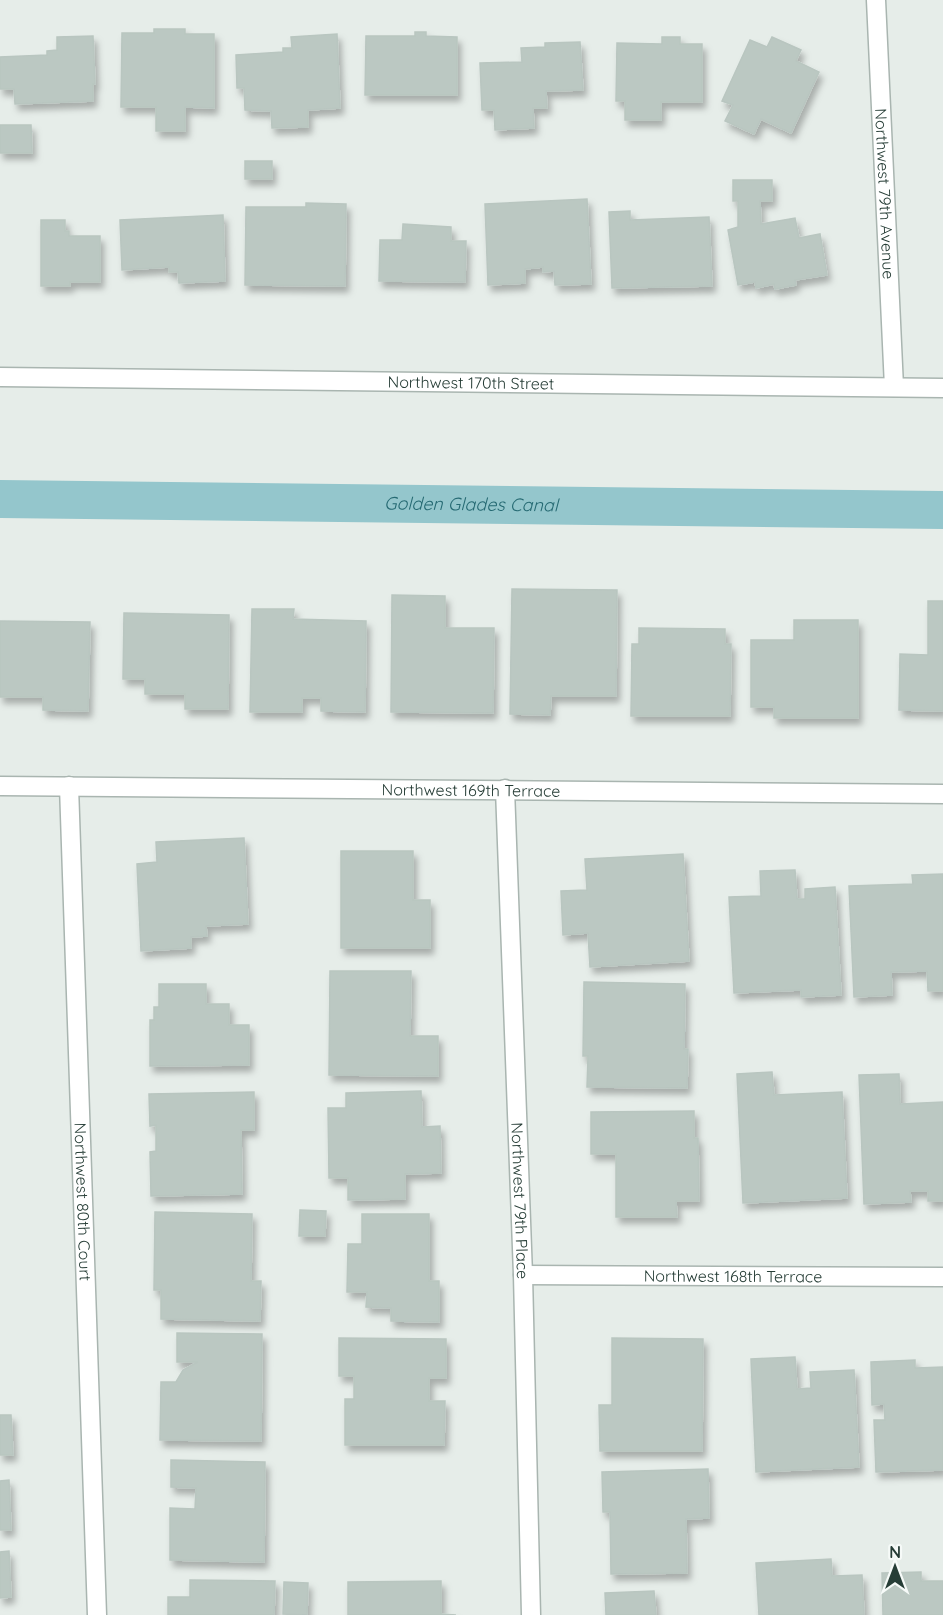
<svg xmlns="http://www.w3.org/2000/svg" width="943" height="1615" viewBox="0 0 943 1615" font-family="Quicksand,sans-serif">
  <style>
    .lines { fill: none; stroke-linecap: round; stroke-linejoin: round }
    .canal { stroke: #94c6cc; stroke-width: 38 }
    .building { fill: #bbc8c2; stroke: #b9c6c0; stroke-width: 1.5; filter: url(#shadow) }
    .minor-casing { stroke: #a9b5b0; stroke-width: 21 }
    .minor { stroke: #fff; stroke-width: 18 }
    .labels { text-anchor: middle; stroke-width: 4.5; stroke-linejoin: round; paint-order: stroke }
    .street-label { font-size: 16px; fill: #263d36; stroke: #f6faf8 }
    .water-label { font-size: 18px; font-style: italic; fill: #266a73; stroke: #f6faf8 }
  </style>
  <defs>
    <filter id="shadow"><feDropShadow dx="3.5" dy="6" stdDeviation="3" flood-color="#0004"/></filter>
  </defs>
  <rect width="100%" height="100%" fill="#e6ede9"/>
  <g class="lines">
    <path class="canal" id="s1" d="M 0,499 L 943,510"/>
  </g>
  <path class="building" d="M 154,29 L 185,29 L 185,34 L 214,34 L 214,108 L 185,107 L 185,131 L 156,131 L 156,107 L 121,107 L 122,33 L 154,33 Z
    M 415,32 L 426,32 L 426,36 L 457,37 L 457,95 L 365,95 L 366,36 L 415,36 Z
    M 337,34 L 340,108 L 308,110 L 308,127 L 272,128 L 271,111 L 245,110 L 244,88 L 237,88 L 236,55 L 283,52 L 283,48 L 292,48 L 291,37 Z
    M 93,36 L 95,84 L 93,84 L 93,101 L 15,104 L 14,89 L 0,89 L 0,57 L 47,55 L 47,51 L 57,50 L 57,37 Z
    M 662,37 L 680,37 L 680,44 L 702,44 L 702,102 L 661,102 L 661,120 L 625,120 L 625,101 L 616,101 L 617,43 L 662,44 Z
    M 772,37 L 801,50 L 796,61 L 819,72 L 791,133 L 761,119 L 754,134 L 725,121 L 733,105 L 722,101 L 750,40 L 767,47 Z
    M 580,42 L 583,90 L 546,91 L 547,108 L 533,108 L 534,128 L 495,130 L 494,110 L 482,110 L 480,63 L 522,62 L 521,48 L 545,47 L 545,43 Z
    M 0,125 L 31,125 L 32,153 L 0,153 Z
    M 245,161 L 272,161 L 272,179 L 245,179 Z
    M 733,180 L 772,180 L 772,201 L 760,201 L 761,224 L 795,218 L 799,238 L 820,234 L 827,275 L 795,280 L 796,285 L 775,289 L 774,284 L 756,288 L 755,282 L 738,285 L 728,230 L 738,227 L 738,201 L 733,201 Z
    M 587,199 L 591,284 L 555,285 L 554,271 L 543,272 L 543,267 L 525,269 L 525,283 L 488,285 L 485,204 Z
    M 306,203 L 346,204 L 345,286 L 245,285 L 246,207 L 306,207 Z
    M 630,211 L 630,220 L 709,217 L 712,286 L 612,288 L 609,212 Z
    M 223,215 L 225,281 L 179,283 L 178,272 L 169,272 L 169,267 L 122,270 L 120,220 Z
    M 41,220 L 65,220 L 65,231 L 69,231 L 69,236 L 100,236 L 100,282 L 70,282 L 70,286 L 41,286 Z
    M 403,224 L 451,227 L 451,241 L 466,241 L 465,282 L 379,281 L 380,240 L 402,240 Z
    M 512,589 L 617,590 L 616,696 L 551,696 L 550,715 L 510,714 Z
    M 392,595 L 445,596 L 445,628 L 494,628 L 493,713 L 391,712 Z
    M 928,601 L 943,601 L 943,711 L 899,710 L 900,654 L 928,655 Z
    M 252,609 L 294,609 L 293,619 L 366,621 L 365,712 L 321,711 L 321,698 L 302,698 L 302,712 L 250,712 Z
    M 124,613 L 229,615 L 228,709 L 185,709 L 185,694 L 145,694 L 145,679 L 123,679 Z
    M 794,620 L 858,620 L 858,718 L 774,718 L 774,707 L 751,707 L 751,640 L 794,640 Z
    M 0,621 L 90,622 L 88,711 L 43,710 L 43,697 L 0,697 Z
    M 639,628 L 725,629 L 725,644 L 731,644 L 730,716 L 631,716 L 632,644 L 639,644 Z
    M 244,838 L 248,924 L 206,926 L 207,936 L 191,937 L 191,948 L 141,951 L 137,864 L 157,862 L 156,842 Z
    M 341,851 L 413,851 L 413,900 L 430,900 L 430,948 L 341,948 Z
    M 683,854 L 689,961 L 590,967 L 588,933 L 563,935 L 561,891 L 587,890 L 585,859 Z
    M 795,870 L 797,899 L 805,899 L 805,889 L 835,887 L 841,995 L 801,997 L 801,990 L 734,993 L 729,897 L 761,896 L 760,871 Z
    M 943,874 L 943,991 L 928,991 L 927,971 L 891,972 L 892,995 L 854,997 L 849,886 L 913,884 L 912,875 Z
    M 330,971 L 411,971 L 410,1036 L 438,1036 L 438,1076 L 329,1075 Z
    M 584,982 L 685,984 L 684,1049 L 688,1049 L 687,1088 L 587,1087 L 588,1056 L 583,1056 Z
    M 159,984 L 206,984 L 206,1004 L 229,1004 L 229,1025 L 249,1025 L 249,1065 L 150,1066 L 150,1020 L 154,1020 L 154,1007 L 159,1007 Z
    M 772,1072 L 774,1095 L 842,1092 L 847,1198 L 743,1203 L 737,1074 Z
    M 899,1074 L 900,1104 L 943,1102 L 943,1201 L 928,1201 L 928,1191 L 910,1191 L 911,1202 L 864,1204 L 859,1075 Z
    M 421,1091 L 422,1127 L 440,1126 L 441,1173 L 405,1174 L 405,1199 L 348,1200 L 348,1178 L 329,1178 L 328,1108 L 346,1108 L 346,1093 Z
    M 254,1092 L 254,1130 L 241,1130 L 242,1194 L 151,1196 L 150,1152 L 156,1151 L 156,1125 L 150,1126 L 149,1094 Z
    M 694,1111 L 694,1138 L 698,1138 L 699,1201 L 676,1201 L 677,1217 L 616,1217 L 616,1154 L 591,1154 L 591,1112 Z
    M 300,1210 L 326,1211 L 325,1236 L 299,1236 Z
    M 155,1212 L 252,1214 L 251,1281 L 261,1281 L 260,1321 L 161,1319 L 161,1290 L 154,1290 Z
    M 362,1214 L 429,1214 L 429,1281 L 439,1281 L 439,1322 L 391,1321 L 391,1308 L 366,1307 L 367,1292 L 347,1292 L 348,1244 L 362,1244 Z
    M 177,1333 L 262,1334 L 261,1441 L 160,1440 L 161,1382 L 176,1382 L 183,1370 L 198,1362 L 177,1362 Z
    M 339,1338 L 446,1339 L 446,1378 L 429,1378 L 429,1401 L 445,1401 L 444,1445 L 345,1445 L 345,1399 L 354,1399 L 354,1376 L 339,1376 Z
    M 612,1338 L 703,1339 L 702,1451 L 600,1451 L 599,1405 L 612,1405 Z
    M 795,1357 L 797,1389 L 811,1388 L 810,1372 L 854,1370 L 859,1467 L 756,1472 L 751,1359 Z
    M 915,1360 L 915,1368 L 943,1367 L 943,1470 L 876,1472 L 874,1420 L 885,1420 L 884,1404 L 872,1405 L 871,1362 Z
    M 0,1415 L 11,1415 L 13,1455 L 0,1455 Z
    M 171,1460 L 265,1462 L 264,1562 L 170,1560 L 170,1508 L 195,1509 L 196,1488 L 171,1487 Z
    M 708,1469 L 709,1518 L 686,1519 L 687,1573 L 611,1574 L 610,1512 L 603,1512 L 602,1472 Z
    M 9,1480 L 11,1530 L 0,1530 L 0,1481 Z
    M 9,1551 L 11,1597 L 0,1598 L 0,1552 Z
    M 831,1559 L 832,1576 L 862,1575 L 864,1615 L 759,1615 L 756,1563 Z
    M 921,1572 L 921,1581 L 943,1581 L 943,1615 L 883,1615 L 882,1573 Z
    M 190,1580 L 275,1581 L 274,1615 L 168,1615 L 168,1597 L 190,1597 Z
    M 441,1581 L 441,1614 L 456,1615 L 348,1615 L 348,1582 Z
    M 284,1582 L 308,1583 L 307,1615 L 283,1614 Z
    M 654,1591 L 656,1615 L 606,1615 L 605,1593 Z"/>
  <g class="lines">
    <defs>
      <g id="minor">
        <path id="s2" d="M 876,0 L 894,387"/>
        <path id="s3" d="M 0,377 L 943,388"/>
        <path id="s4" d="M 0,786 L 943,794"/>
        <path id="s5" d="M 69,786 L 97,1615"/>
        <path id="s6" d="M 505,789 L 523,1275 L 531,1615"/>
        <path id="s7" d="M 523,1275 L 943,1277"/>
      </g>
    </defs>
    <use href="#minor" class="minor-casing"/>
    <use href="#minor" class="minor"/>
  </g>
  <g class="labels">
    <g class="street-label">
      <text dy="6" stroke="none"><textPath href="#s2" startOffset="194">Northwest 79th Avenue</textPath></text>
      <text dy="6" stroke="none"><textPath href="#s3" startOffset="471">Northwest 170th Street</textPath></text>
      <text dy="6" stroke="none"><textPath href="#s4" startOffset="471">Northwest 169th Terrace</textPath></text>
      <text dy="6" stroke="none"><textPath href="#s5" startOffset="416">Northwest 80th Court</textPath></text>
      <text dy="6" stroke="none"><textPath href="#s6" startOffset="412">Northwest 79th Place</textPath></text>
      <text dy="6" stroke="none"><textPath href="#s7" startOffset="210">Northwest 168th Terrace</textPath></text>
    </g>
    <g class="water-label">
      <text dy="6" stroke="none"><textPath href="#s1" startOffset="471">Golden Glades Canal</textPath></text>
    </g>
  </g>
  <g transform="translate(895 1567)" stroke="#f6faf8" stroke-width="4.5" paint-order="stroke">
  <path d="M0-4.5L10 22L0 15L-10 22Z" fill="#263d36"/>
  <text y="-9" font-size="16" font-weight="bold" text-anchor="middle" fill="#263d36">N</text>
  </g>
</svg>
